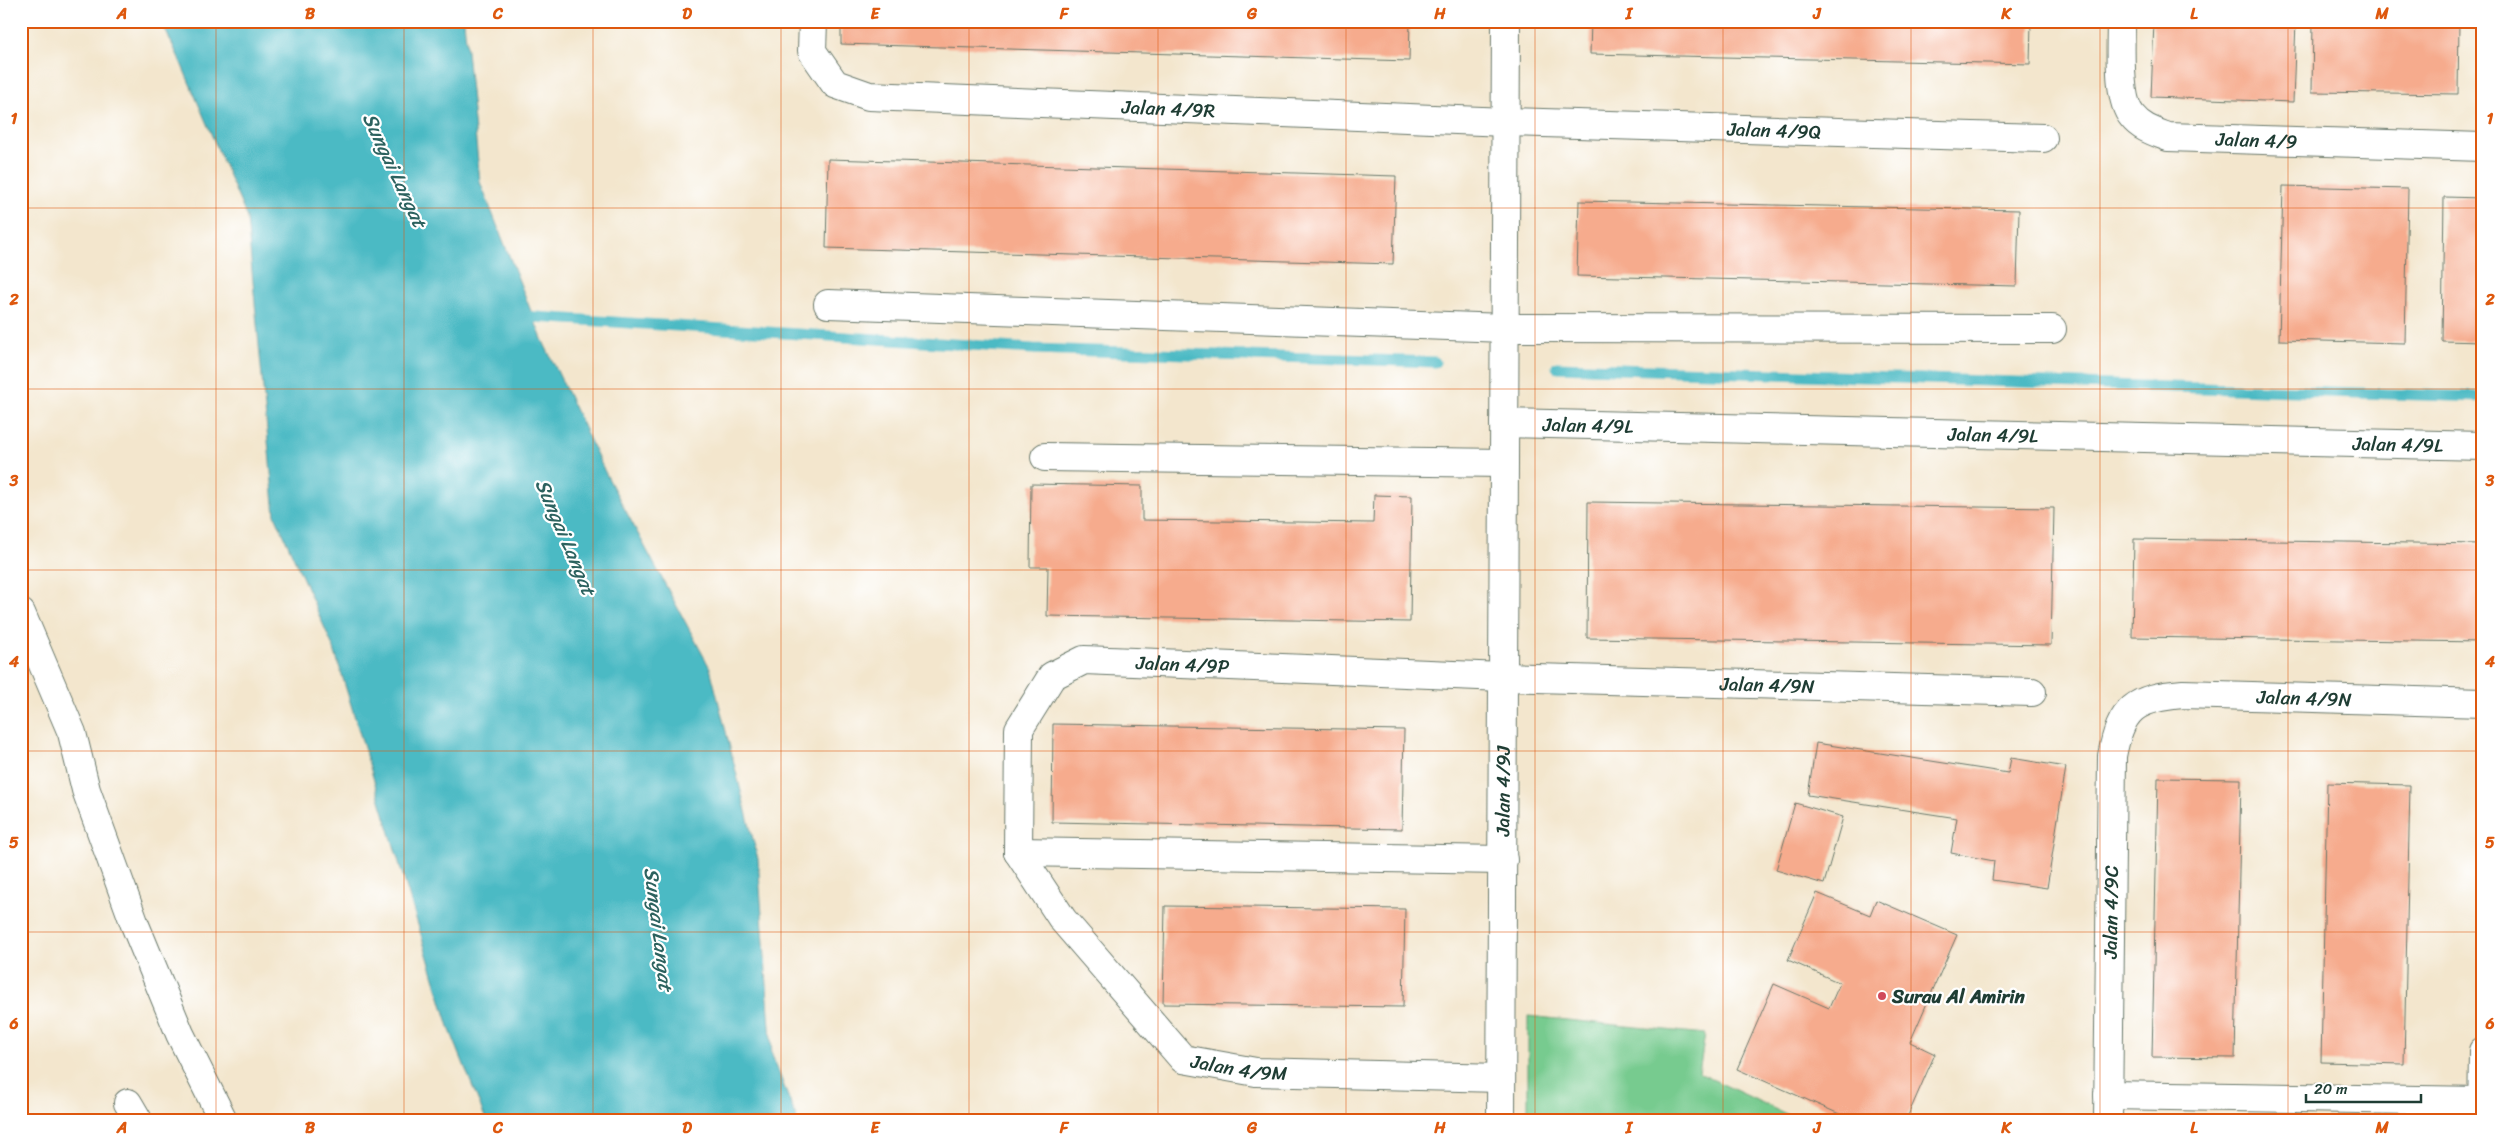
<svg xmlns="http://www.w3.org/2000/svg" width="2504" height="1141" viewBox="0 0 2504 1141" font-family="Sriracha,sans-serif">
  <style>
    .green { fill: #77cb8f; stroke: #4b8462 }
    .water { fill: #4bbac4; stroke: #357c7c }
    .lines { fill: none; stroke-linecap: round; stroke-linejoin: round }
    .stream { stroke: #4bbac4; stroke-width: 11 }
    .building { fill: #f6ab8d }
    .minor-casing { stroke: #69786a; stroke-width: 30 }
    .minor { stroke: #fff; stroke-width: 28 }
    .grid { fill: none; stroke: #de580e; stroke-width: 1; stroke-opacity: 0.55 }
    .poi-dot { fill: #d1495b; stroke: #fff; stroke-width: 2 }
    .labels { text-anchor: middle; stroke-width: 4.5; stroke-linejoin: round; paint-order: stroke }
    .street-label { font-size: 19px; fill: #1f3d34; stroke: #fff }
    .poi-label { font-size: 19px; font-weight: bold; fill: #1f3d34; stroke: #fff; text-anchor: start }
    .water-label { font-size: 20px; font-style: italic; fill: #2c625f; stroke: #fff }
    .neatline { fill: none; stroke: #de580e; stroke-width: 2 }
    .grid-label { font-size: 16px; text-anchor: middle; font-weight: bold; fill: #de580e }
  </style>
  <rect width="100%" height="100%" fill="#fff"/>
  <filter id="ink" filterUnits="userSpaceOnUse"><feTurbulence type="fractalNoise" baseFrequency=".02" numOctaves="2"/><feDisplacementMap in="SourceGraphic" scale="10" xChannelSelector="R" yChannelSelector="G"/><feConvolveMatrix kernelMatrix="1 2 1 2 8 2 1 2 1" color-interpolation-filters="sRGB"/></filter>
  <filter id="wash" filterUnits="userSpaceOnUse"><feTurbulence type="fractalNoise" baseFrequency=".0096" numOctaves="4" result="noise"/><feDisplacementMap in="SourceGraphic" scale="20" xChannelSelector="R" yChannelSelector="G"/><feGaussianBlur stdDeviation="1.12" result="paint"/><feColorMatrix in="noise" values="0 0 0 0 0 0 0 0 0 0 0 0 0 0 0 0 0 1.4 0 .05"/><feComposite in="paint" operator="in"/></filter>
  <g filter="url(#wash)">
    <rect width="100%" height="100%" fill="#f3e6cd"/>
    <path class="green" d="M 1528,1016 L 1705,1034 L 1699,1073 L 1799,1120 L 1528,1120 Z"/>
    <path class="water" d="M 161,21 L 464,21 L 480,182 L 542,339 L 606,474 L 710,668 L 758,859 L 772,1055 L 797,1120 L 486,1120 L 450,1030 L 334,649 L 275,515 L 247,218 L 178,56 Z"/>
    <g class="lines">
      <path class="stream" d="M 520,316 L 1033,349 L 1435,362
        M 1557,367 L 2483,397"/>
    </g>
    <g id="blocks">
      <path class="building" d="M 841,21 L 1410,21 L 1409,61 L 841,44 Z
        M 1591,21 L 2031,21 L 2030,64 L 1590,54 Z
        M 2154,21 L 2296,21 L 2293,102 L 2151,97 Z
        M 2313,21 L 2459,21 L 2458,94 L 2312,92 Z
        M 828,159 L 1396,176 L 1393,264 L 826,248 Z
        M 2283,186 L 2408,189 L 2405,343 L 2279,340 Z
        M 2444,197 L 2483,198 L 2483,342 L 2442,341 Z
        M 1579,201 L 2019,210 L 2017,286 L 1577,276 Z
        M 1031,484 L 1142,486 L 1142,520 L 1373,523 L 1374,495 L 1412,496 L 1410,622 L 1047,616 L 1048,567 L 1030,567 Z
        M 1588,502 L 2054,508 L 2051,645 L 1587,638 Z
        M 2134,539 L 2483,544 L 2483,642 L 2132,637 Z
        M 1053,724 L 1404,730 L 1402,829 L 1052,822 Z
        M 1816,743 L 2008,773 L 2011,758 L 2066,767 L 2047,888 L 1992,880 L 1994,861 L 1951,853 L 1957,818 L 1808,795 Z
        M 2158,778 L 2241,779 L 2235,1058 L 2152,1057 Z
        M 2327,783 L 2410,785 L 2404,1064 L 2321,1062 Z
        M 1795,803 L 1843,817 L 1824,884 L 1776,870 Z
        M 1817,893 L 1870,915 L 1876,900 L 1957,935 L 1910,1042 L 1935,1054 L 1906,1120 L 1853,1120 L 1737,1069 L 1774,984 L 1829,1008 L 1840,983 L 1788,960 Z
        M 1165,906 L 1405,909 L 1403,1007 L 1163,1004 Z"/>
    </g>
  </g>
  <g filter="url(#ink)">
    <use href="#blocks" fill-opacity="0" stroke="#69786a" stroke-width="1"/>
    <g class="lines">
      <defs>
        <g id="minor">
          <path id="s1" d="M 813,21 L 812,51 L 835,84 L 869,96 L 1506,122 L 2043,138"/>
          <path id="s2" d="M 2121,21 C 2121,44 2117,99 2132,116 C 2141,128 2155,132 2168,137 L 2483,147"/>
          <path d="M 828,304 L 1505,328 L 2052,329"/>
          <path id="s3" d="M 1504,423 L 2483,446"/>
          <path d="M 1045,457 L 1504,463"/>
          <path d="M 21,613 L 72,733 L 86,790 L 135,925 L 180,1034 L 223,1120"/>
          <path id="s4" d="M 1018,852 L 1019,729 L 1052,676 L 1084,660 L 1503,677 L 2032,692"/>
          <path id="s5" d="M 1018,852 L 1063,920 L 1183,1059 L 1256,1072 L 1501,1078"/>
          <path d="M 1018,852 L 1503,860"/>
          <path d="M 2108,1095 L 2482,1101"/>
          <path d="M 128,1103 L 138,1120"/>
          <path d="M 2482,1118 L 2483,1051"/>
          <path id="s6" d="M 1501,1120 L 1506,21"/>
          <path id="s7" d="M 2108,1120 L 2112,756 C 2121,708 2135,698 2183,694 L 2483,703"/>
        </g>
      </defs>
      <use href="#minor" class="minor-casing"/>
      <use href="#minor" class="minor"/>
    </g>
  </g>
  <path class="grid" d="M 216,21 L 216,1120M 404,21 L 404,1120M 593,21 L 593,1120M 781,21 L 781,1120M 969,21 L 969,1120M 1158,21 L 1158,1120M 1346,21 L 1346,1120M 1535,21 L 1535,1120M 1723,21 L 1723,1120M 1911,21 L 1911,1120M 2100,21 L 2100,1120M 2288,21 L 2288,1120M 21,208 L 2483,208M 21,389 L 2483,389M 21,570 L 2483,570M 21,751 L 2483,751M 21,932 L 2483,932"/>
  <circle class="poi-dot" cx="1882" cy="996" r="5"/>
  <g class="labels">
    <g class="street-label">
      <text dy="7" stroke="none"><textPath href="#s1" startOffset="406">Jalan 4/9R</textPath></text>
      <text dy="7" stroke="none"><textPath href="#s1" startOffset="1012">Jalan 4/9Q</textPath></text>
      <text dy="7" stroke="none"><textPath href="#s2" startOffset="228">Jalan 4/9</textPath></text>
      <text dy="7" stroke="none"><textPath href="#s3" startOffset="84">Jalan 4/9L</textPath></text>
      <text dy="7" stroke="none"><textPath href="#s3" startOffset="489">Jalan 4/9L</textPath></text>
      <text dy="7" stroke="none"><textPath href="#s3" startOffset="894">Jalan 4/9L</textPath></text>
      <text dy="7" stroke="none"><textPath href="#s4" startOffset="320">Jalan 4/9P</textPath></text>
      <text dy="7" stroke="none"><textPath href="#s4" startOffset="905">Jalan 4/9N</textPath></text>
      <text dy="7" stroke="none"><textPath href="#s7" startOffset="591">Jalan 4/9N</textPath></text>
      <text dy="7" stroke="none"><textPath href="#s6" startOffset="329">Jalan 4/9J</textPath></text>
      <text dy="7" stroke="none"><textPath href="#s7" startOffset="208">Jalan 4/9C</textPath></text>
      <text dy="7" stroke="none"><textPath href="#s5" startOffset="322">Jalan 4/9M</textPath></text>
    </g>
    <g class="poi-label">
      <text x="1892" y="1003">Surau Al Amirin</text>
    </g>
    <g class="water-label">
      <text transform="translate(395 170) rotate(65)" y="7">Sungai Langat</text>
      <text transform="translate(566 537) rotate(67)" y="7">Sungai Langat</text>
      <text transform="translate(659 929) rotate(83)" y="7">Sungai Langat</text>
    </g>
  </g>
  <rect width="2504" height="1141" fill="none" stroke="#fff" stroke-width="55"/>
  <path d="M2306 1094v8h115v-8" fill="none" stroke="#1f3d34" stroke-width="2.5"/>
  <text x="2314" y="1094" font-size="15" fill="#1f3d34" stroke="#ffffff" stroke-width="4" paint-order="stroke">20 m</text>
  <rect x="28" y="28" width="2448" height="1086" class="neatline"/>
  <g class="grid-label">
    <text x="122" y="19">A</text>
    <text x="310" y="19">B</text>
    <text x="498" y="19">C</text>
    <text x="687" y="19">D</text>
    <text x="875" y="19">E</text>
    <text x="1064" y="19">F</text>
    <text x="1252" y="19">G</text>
    <text x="1440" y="19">H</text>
    <text x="1629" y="19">I</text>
    <text x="1817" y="19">J</text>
    <text x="2006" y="19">K</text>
    <text x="2194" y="19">L</text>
    <text x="2382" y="19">M</text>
    <text x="14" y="124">1</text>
    <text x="2490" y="124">1</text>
    <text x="14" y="305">2</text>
    <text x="2490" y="305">2</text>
    <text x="14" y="486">3</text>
    <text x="2490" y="486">3</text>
    <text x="14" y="667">4</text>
    <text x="2490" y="667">4</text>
    <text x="14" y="848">5</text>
    <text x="2490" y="848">5</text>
    <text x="14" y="1029">6</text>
    <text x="2490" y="1029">6</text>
    <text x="122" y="1133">A</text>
    <text x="310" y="1133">B</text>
    <text x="498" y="1133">C</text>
    <text x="687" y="1133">D</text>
    <text x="875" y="1133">E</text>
    <text x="1064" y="1133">F</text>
    <text x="1252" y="1133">G</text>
    <text x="1440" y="1133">H</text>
    <text x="1629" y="1133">I</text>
    <text x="1817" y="1133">J</text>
    <text x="2006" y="1133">K</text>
    <text x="2194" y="1133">L</text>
    <text x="2382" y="1133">M</text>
  </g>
</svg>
